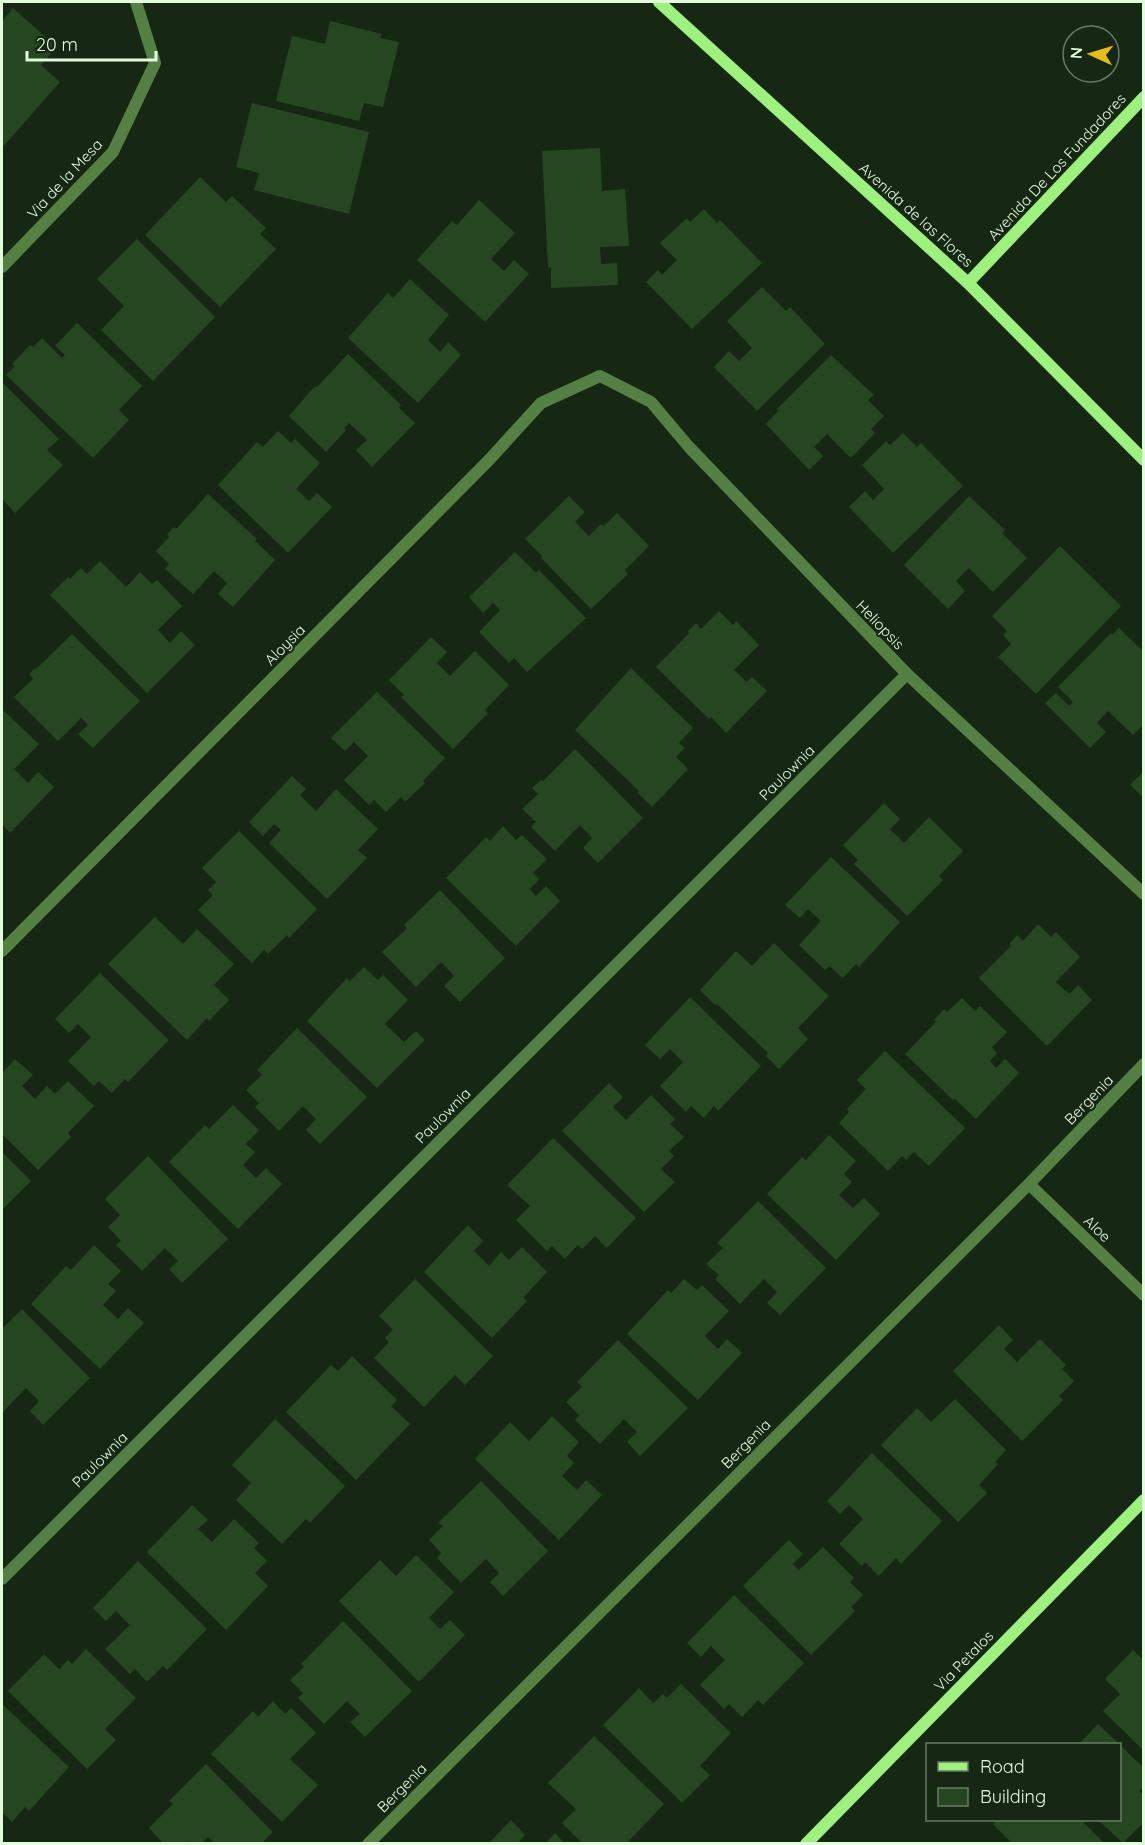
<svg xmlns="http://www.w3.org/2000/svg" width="1145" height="1845" viewBox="0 0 1145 1845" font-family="Quicksand,sans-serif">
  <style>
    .building { fill: #254621 }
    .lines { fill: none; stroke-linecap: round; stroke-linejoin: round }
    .street { stroke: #548143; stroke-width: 12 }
    .secondary { stroke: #9ff17f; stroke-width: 12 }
    .labels { text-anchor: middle; stroke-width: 4.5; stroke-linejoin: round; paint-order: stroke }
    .street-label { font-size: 15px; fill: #e3fbdd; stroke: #162713 }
  </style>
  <rect width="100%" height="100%" fill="#162713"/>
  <path class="building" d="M 13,8 L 57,47 L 41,65 L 60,82 L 2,148 L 2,21 Z
    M 330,21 L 382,34 L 380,38 L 399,42 L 383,107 L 364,103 L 359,121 L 276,101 L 292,36 L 325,44 Z
    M 252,103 L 369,132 L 349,214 L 254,190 L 259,173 L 236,167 Z
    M 600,148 L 602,191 L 625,189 L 629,246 L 600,247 L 601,264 L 617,263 L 618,285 L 551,288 L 551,267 L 548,268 L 542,151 Z
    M 200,177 L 226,202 L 232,196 L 266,228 L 260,234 L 276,249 L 220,307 L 145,235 Z
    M 479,200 L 515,233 L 491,259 L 504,271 L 514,260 L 529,274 L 485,322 L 417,260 L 452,221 L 457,225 Z
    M 704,209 L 717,223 L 720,220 L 762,263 L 692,329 L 646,282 L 658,270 L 662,275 L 677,260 L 660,243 L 687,218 L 690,222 Z
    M 137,239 L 215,317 L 153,381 L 101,330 L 124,306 L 97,279 Z
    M 410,279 L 449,315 L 428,340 L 440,352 L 448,342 L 461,355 L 418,403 L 348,338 L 388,293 L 393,298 Z
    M 762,287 L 786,311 L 790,307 L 825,344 L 757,411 L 714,367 L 729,351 L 739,361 L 752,348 L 727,321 Z
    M 77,323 L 142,386 L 119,410 L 129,420 L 93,458 L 6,375 L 15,366 L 12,364 L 30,345 L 33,347 L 42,338 L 62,358 L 65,355 L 55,346 Z
    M 348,354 L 401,405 L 399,408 L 415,423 L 372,467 L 356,450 L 367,440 L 349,423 L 344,428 L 346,430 L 326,452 L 289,416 L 315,386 L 317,387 Z
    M 831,355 L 874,395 L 868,400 L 884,416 L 871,429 L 875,433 L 851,458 L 827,434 L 814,447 L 823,456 L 809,470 L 766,424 L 778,411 L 777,409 Z
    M 2,382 L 59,439 L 47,450 L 63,465 L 15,513 L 2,499 Z
    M 278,431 L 291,443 L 295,439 L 320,463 L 296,489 L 309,501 L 317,493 L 332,507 L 288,553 L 218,485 L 257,442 L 263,447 Z
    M 903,433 L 917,447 L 921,443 L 963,486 L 893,553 L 849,507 L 865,491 L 873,500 L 884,489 L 862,465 L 886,441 L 890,445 Z
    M 208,494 L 257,539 L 255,541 L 275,560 L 233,607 L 218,594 L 227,583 L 214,571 L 193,594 L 165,569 L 169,564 L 156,551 L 169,537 L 167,534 L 174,527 L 176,529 Z
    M 569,496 L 585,512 L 575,522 L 589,536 L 601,524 L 604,526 L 617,513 L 649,546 L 625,570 L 628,574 L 591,609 L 541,558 L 542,556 L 525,539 Z
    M 969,496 L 1005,530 L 1002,533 L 1027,558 L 993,592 L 969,568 L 956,581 L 965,591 L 948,609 L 904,565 Z
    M 1060,546 L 1121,606 L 1036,694 L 998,657 L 1011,644 L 1003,635 L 1007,631 L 992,616 Z
    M 515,552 L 536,573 L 539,570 L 586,618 L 527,672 L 514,658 L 509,663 L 479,632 L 500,610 L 493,603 L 483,613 L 469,597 Z
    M 100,561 L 126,587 L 140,572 L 152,584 L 157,580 L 182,606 L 158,630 L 170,643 L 181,631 L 195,645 L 147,693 L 50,595 L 68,577 L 70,579 L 81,568 L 87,574 Z
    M 719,611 L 733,625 L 736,621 L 759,645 L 734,670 L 747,682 L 752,677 L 767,691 L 726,733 L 711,717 L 709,719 L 656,667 L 689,633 L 688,631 L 696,623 L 701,629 Z
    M 1119,628 L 1144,652 L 1144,724 L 1133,735 L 1108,711 L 1097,723 L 1106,732 L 1090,748 L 1045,703 L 1056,693 L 1069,706 L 1073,702 L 1058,687 L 1111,633 L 1112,635 Z
    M 72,634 L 140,701 L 93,748 L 78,734 L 88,725 L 81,718 L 58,741 L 14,697 L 33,679 L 29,674 L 35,668 L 36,669 Z
    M 431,637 L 447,652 L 437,663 L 450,676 L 475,651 L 509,685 L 485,710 L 488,713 L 453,749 L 401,697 L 404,695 L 389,680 Z
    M 631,668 L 693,728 L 679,743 L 685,748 L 676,757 L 688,769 L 652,807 L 638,793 L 639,791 L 575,730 Z
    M 377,692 L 445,758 L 423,781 L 425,783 L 405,802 L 401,797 L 386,812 L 374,800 L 369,805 L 344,780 L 368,756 L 354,742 L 345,751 L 331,738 Z
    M 4,711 L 39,744 L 14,769 L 28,783 L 38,772 L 54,787 L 10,833 L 2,824 L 2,714 Z
    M 575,749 L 643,818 L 598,863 L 583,848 L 592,838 L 580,825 L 555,851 L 531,827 L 536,822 L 522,809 L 538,794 L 532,788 L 541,780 L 543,781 Z
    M 1144,771 L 1144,798 L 1130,785 Z
    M 292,776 L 306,789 L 300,795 L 316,811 L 336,789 L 378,829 L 358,850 L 367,858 L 327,899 L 269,843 L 281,830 L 274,824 L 263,836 L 249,822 Z
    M 884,803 L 900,819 L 890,829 L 904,843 L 929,817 L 963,851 L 939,876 L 943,880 L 907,916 L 854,864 L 858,860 L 843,845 Z
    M 503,826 L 516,840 L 522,835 L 547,859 L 533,873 L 539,879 L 530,889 L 536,896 L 546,886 L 560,901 L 516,946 L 446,878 L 486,837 L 490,841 Z
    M 239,831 L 317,909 L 289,938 L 287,935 L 268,954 L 264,950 L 252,963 L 198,910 L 213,895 L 208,890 L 216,882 L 202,868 Z
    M 831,857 L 900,922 L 859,967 L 856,964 L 843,978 L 829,966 L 825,970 L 799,945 L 821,921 L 808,909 L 800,918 L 785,905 Z
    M 440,890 L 505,958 L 460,1002 L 444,986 L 454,976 L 441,962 L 416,987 L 382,952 L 407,928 L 404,925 Z
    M 155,917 L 183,944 L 197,929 L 234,964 L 214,985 L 229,1000 L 209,1021 L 207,1018 L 187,1040 L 108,964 Z
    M 1038,924 L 1051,937 L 1056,932 L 1080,957 L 1056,982 L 1069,994 L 1078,985 L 1092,1000 L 1047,1046 L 979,978 L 1011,946 L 1009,944 L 1017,935 L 1023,941 Z
    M 774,943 L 829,996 L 798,1028 L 808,1039 L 779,1069 L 766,1056 L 768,1053 L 717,1004 L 715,1005 L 700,990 L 736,951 L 752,966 Z
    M 364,967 L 378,980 L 383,975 L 408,1000 L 385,1024 L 404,1042 L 416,1031 L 425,1040 L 377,1088 L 307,1021 L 347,978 L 350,981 Z
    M 100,973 L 169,1040 L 128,1082 L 125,1079 L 112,1093 L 99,1081 L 94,1086 L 68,1061 L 91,1037 L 78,1024 L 69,1033 L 55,1019 Z
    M 690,997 L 761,1066 L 718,1111 L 714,1106 L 704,1118 L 691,1106 L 686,1112 L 660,1086 L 683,1062 L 670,1049 L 660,1059 L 645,1045 Z
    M 962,998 L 975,1011 L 980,1006 L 1007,1032 L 992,1047 L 997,1053 L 990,1061 L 996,1068 L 1005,1059 L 1019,1073 L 976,1119 L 955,1099 L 953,1100 L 905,1054 L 936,1022 L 934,1020 L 944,1009 L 947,1012 Z
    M 297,1028 L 367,1097 L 320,1144 L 306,1130 L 316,1119 L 303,1106 L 279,1131 L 255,1107 L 259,1103 L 246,1090 L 262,1075 L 257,1070 Z
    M 885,1051 L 965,1128 L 929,1166 L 914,1152 L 906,1160 L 902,1156 L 888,1171 L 839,1123 L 849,1112 L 847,1109 L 866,1089 L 857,1080 Z
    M 15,1059 L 33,1075 L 22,1086 L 35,1099 L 47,1086 L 55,1094 L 68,1081 L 94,1106 L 68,1133 L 71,1137 L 38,1170 L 2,1134 L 2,1073 Z
    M 609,1083 L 623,1097 L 613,1107 L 626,1120 L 651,1095 L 675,1119 L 670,1124 L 684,1137 L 669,1151 L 674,1156 L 661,1169 L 675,1182 L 644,1212 L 562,1131 Z
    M 233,1105 L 259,1130 L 246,1144 L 255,1152 L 243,1165 L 256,1178 L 266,1168 L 282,1184 L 238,1229 L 169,1162 L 205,1125 L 209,1129 Z
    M 829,1135 L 856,1161 L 844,1174 L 852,1182 L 839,1195 L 853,1208 L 864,1198 L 880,1214 L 836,1260 L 767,1194 L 802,1157 L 806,1160 Z
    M 553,1138 L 636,1218 L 607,1248 L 595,1236 L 582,1249 L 578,1245 L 565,1259 L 552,1246 L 547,1251 L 516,1220 L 530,1206 L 507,1185 Z
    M 2,1152 L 31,1181 L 2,1210 Z
    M 148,1156 L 228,1239 L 182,1283 L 169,1269 L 178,1261 L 165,1248 L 142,1271 L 116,1245 L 121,1241 L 108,1227 L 120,1215 L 105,1199 Z
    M 758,1201 L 826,1268 L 780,1315 L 767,1303 L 777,1292 L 764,1279 L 740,1304 L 715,1279 L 719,1275 L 706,1264 L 723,1248 L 717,1243 Z
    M 468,1225 L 483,1241 L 474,1251 L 489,1266 L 501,1252 L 509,1260 L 522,1247 L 547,1272 L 523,1298 L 527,1301 L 492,1338 L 424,1272 Z
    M 94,1245 L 121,1271 L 108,1284 L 116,1291 L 103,1305 L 118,1319 L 128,1308 L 144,1323 L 100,1369 L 31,1304 L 66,1266 L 71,1270 Z
    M 415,1279 L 493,1356 L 465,1385 L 455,1375 L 424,1407 L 374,1358 L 389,1342 L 385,1338 L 393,1330 L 379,1316 Z
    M 684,1279 L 697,1290 L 702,1285 L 729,1311 L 705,1336 L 718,1349 L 727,1339 L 742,1353 L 698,1400 L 627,1334 L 668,1290 L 671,1293 Z
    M 22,1309 L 90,1378 L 43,1425 L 30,1411 L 39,1401 L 26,1388 L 2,1413 L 2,1329 Z
    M 999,1325 L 1013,1340 L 1004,1349 L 1017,1362 L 1040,1339 L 1066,1365 L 1062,1369 L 1074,1381 L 1059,1396 L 1063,1400 L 1022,1441 L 953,1371 Z
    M 618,1340 L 688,1408 L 640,1456 L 627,1442 L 637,1432 L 624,1419 L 600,1444 L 575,1420 L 579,1415 L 566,1402 L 582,1387 L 577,1382 Z
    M 352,1356 L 397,1400 L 391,1406 L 410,1424 L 356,1480 L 286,1412 L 331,1365 L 338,1371 Z
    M 955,1399 L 1006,1450 L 995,1462 L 998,1464 L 979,1485 L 987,1493 L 958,1522 L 881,1445 L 917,1408 L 931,1422 Z
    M 552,1416 L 579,1442 L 567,1456 L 574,1463 L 562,1476 L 577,1490 L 586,1480 L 602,1495 L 559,1540 L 475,1459 L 510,1422 L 529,1441 Z
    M 275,1419 L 345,1486 L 310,1523 L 306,1519 L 282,1544 L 236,1500 L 251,1483 L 232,1465 Z
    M 872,1453 L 942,1521 L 901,1564 L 896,1558 L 879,1576 L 865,1562 L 862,1566 L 839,1544 L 863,1519 L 849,1505 L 840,1514 L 827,1501 Z
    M 481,1481 L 548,1551 L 503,1596 L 490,1582 L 499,1573 L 486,1559 L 461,1583 L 437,1558 L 441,1553 L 429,1540 L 443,1526 L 438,1523 Z
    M 192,1505 L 208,1520 L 198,1529 L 212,1542 L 234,1519 L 259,1543 L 254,1548 L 267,1561 L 255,1573 L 268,1586 L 226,1630 L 147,1552 Z
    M 789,1540 L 803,1554 L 793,1564 L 799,1570 L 823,1547 L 854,1578 L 850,1582 L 863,1595 L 851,1607 L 855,1611 L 811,1655 L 743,1586 Z
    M 416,1555 L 454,1592 L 429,1618 L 440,1629 L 450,1620 L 465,1635 L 419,1682 L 339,1601 L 380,1560 L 396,1576 Z
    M 138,1561 L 207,1629 L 167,1670 L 163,1666 L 147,1682 L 135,1669 L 130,1674 L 105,1649 L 130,1625 L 116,1611 L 106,1621 L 93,1608 Z
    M 734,1595 L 804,1663 L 763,1705 L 758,1700 L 742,1717 L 729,1704 L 724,1709 L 700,1685 L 725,1660 L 711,1646 L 701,1657 L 687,1643 Z
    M 343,1621 L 412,1691 L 365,1737 L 350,1722 L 360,1714 L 347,1701 L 324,1724 L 298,1698 L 303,1693 L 290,1680 L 304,1667 L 301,1664 Z
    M 86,1649 L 136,1698 L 105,1729 L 116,1740 L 87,1769 L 8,1691 L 44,1654 L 59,1669 L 68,1660 L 72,1664 Z
    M 1133,1650 L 1144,1661 L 1144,1751 L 1103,1711 L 1120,1694 L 1105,1679 Z
    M 681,1684 L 731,1733 L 700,1766 L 710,1775 L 682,1803 L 603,1725 L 639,1688 L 653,1703 L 663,1694 L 667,1698 Z
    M 273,1701 L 285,1714 L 291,1708 L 316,1733 L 290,1759 L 318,1785 L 282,1822 L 211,1754 L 253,1711 L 258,1717 Z
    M 2,1704 L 69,1767 L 29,1811 L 25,1807 L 12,1822 L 2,1812 Z
    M 1098,1724 L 1119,1744 L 1079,1744 Z
    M 594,1736 L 664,1804 L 626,1844 L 620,1842 L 618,1844 L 583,1844 L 562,1823 L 576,1809 L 548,1783 Z
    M 1120,1745 L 1144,1768 L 1144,1787 L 1139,1791 L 1144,1795 L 1144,1822 L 1123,1843 L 1098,1820 L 1120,1820 Z
    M 206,1764 L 273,1832 L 261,1844 L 215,1844 L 208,1837 L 201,1844 L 191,1844 L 188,1841 L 185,1844 L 164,1844 L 149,1828 L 173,1804 L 169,1801 Z
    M 511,1820 L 525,1835 L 517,1844 L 488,1844 Z
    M 998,1820 L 1081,1820 L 1105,1844 L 1013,1844 L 993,1824 Z
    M 555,1833 L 565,1844 L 545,1844 Z"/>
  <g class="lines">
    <path class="street" d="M 2,267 L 113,152 L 155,63 L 136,2
      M 2,951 L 489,460 L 541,403 L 600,376 L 651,402 L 689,447 L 907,674 L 1144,894
      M 1029,1184 L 1144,1295
      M 2,1579 L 907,674
      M 368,1844 L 1029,1184 L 1144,1064"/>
    <path class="secondary" d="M 659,2 L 968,283 L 1144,460
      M 968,283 L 1144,97
      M 806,1844 L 1144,1500"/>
  </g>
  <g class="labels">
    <g class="street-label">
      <text transform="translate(1057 167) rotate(-47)" y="5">Avenida De Los Fundadores</text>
      <text transform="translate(65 179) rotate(-47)" y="5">Via de la Mesa</text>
      <text transform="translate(916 215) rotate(42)" y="5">Avenida de las Flores</text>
      <text transform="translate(880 625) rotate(46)" y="5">Heliopsis</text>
      <text transform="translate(285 645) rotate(-45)" y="5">Aloysia</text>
      <text transform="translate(787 773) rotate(-45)" y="5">Paulownia</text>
      <text transform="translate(1089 1100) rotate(-46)" y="5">Bergenia</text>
      <text transform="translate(443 1116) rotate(-45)" y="5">Paulownia</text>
      <text transform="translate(1097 1229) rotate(44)" y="5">Aloe</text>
      <text transform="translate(746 1444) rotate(-45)" y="5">Bergenia</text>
      <text transform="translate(100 1460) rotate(-45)" y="5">Paulownia</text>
      <text transform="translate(964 1661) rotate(-46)" y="5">Via Petalos</text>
      <text transform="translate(402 1788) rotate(-45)" y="5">Bergenia</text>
    </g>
  </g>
  <rect width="1145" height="1845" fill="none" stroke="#e3fbdd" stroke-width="6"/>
  <rect x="926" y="1743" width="195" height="78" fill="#162713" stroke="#687c64" stroke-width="1.5"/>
  <rect x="938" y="1762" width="30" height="9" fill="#9ff17f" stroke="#687c64" stroke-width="1.5"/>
  <text x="980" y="1773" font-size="18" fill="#e3fbdd">Road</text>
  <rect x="938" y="1788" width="30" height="18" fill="#254621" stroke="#687c64" stroke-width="1.5"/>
  <text x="980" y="1803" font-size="18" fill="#e3fbdd">Building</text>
  <g transform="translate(1091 54) rotate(274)"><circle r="28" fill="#162713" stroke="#687c64" stroke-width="1.5"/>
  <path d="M0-4.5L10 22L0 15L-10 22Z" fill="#e6bd1e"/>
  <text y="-9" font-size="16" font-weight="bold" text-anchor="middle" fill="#e3fbdd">N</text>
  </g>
  <path d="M27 51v9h129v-9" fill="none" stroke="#e3fbdd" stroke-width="3"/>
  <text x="36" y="51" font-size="18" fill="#e3fbdd" stroke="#162713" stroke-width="4.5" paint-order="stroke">20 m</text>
</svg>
